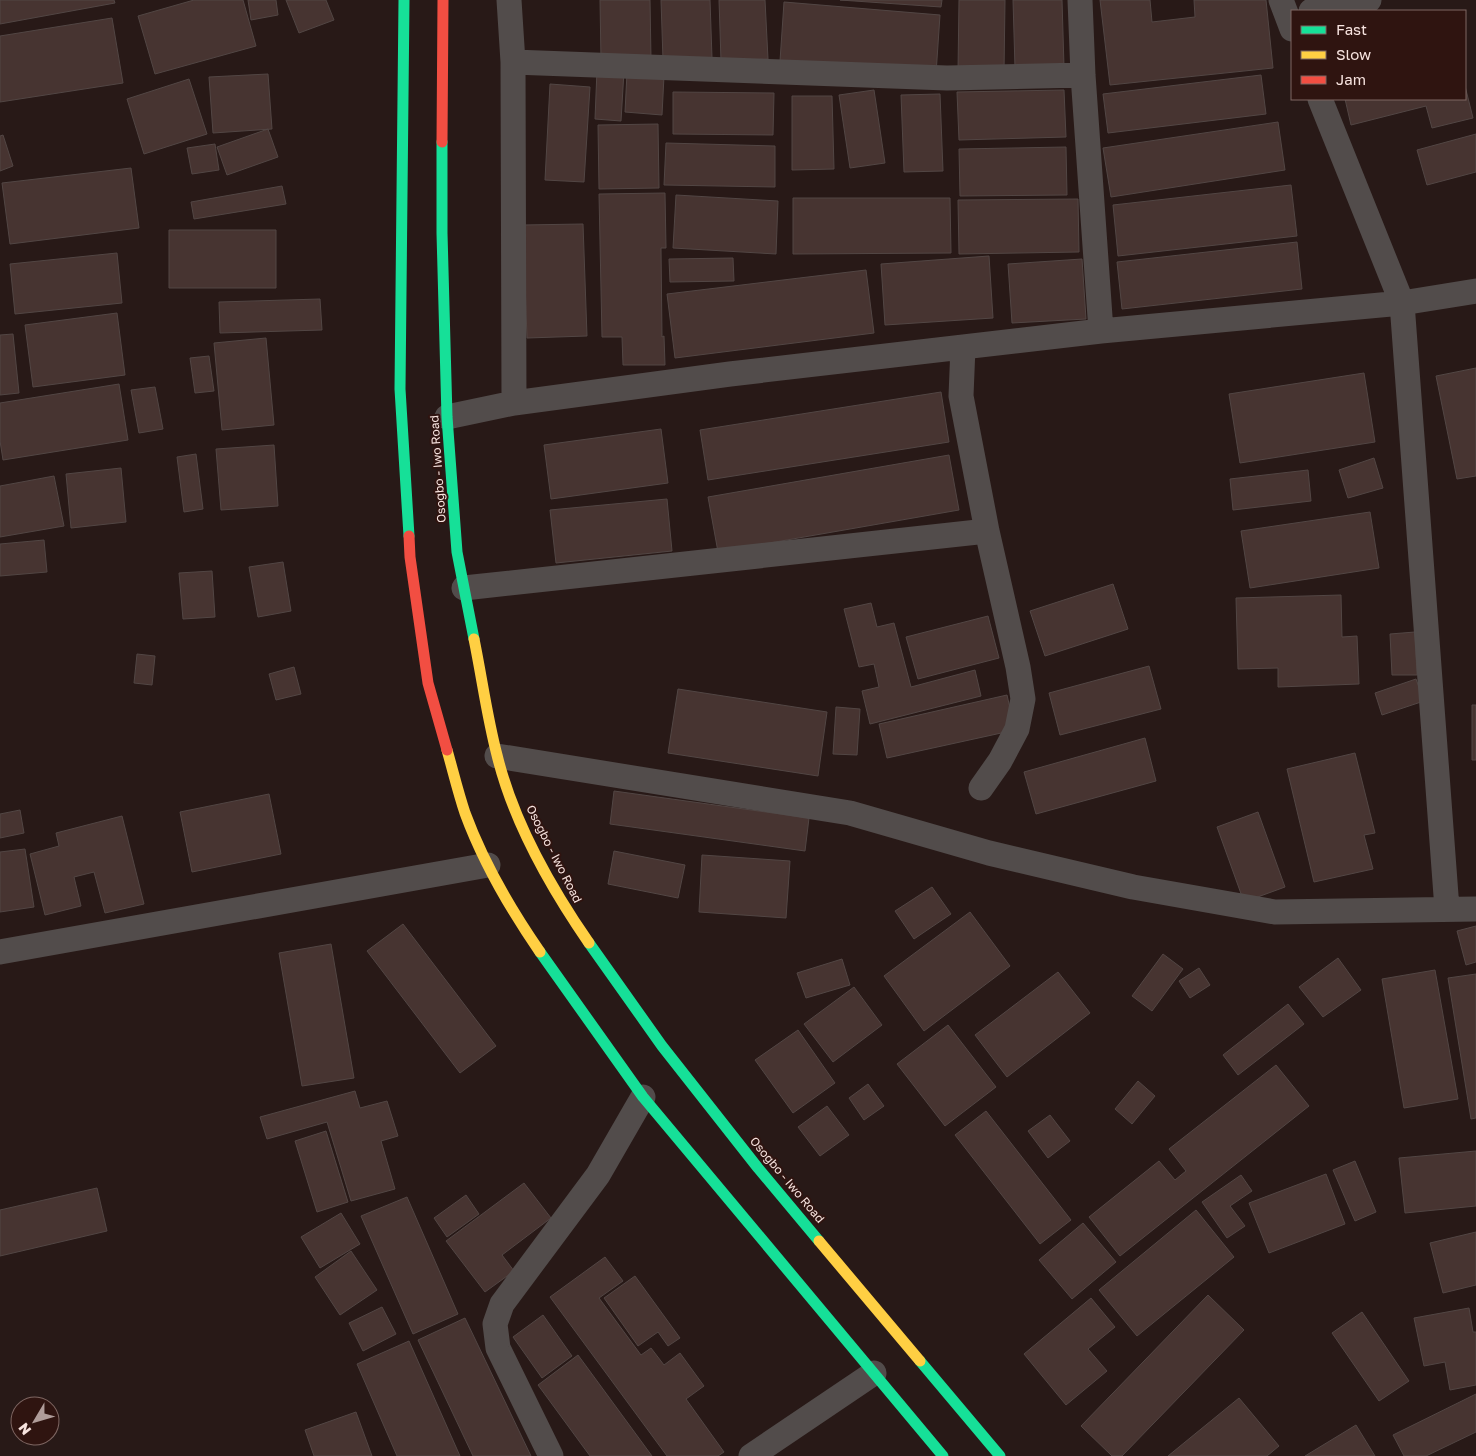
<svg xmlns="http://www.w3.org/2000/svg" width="1476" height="1456" viewBox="0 0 1476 1456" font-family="'Golos Text',sans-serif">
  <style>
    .building { fill: #473431; stroke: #524644 }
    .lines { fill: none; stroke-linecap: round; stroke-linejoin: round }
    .street { stroke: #524c4b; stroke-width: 25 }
    .fast { stroke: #16e098; stroke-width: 11 }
    .slow { stroke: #ffcf43; stroke-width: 11 }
    .jam { stroke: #f24e42; stroke-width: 11 }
    .labels { text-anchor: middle; stroke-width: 4; stroke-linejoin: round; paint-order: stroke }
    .street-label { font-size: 12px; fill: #f7e3df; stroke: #2f1410 }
  </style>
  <rect width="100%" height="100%" fill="#281917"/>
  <path class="building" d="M 0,0 L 114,0 L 115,3 L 0,24 Z
    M 194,0 L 243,0 L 256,46 L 155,74 L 138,16 Z
    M 248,0 L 276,0 L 278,15 L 251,20 Z
    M 286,0 L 326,0 L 334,20 L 299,33 Z
    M 600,0 L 650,0 L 651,59 L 601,60 Z
    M 661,0 L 710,0 L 712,58 L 663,60 Z
    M 719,0 L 765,0 L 768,59 L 721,61 Z
    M 840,0 L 942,0 L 941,7 Z
    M 959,0 L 1005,0 L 1004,72 L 958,71 Z
    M 1013,0 L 1062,0 L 1064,67 L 1015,68 Z
    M 1100,0 L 1150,0 L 1152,22 L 1195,17 L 1194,0 L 1266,0 L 1273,68 L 1110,85 Z
    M 784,2 L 940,15 L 936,74 L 780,61 Z
    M 112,18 L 123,83 L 0,102 L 0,36 Z
    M 597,70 L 624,71 L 621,121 L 595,119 Z
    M 627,73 L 664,76 L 662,115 L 625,112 Z
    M 268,74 L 272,129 L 213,133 L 209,77 Z
    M 1261,75 L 1266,114 L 1108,133 L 1103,94 Z
    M 189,79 L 207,134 L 144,154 L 127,99 Z
    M 550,84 L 590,87 L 584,182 L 545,180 Z
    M 1465,86 L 1473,118 L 1432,128 L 1426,106 L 1351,125 L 1345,99 L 1465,99 Z
    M 874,90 L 885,163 L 850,168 L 839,95 Z
    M 1064,90 L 1066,137 L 959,140 L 957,92 Z
    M 673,92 L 774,93 L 773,135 L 673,134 Z
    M 940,94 L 943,171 L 904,172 L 901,95 Z
    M 792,96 L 832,96 L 834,169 L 792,170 Z
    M 1278,122 L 1285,170 L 1111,197 L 1103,148 Z
    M 658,124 L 659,188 L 599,189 L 598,125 Z
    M 268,129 L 278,157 L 227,175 L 217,147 Z
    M 1476,134 L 1476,172 L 1427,185 L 1417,150 Z
    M 3,135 L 13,166 L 0,171 L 0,136 Z
    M 666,143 L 775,146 L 775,187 L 664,185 Z
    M 215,144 L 219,170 L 192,174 L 187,148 Z
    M 1066,147 L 1067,195 L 960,196 L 959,149 Z
    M 131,168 L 139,228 L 10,244 L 2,183 Z
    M 1291,185 L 1297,236 L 1118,256 L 1113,205 Z
    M 282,186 L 286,204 L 194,219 L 191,202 Z
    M 665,193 L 666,248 L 661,248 L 662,337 L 664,336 L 665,365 L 623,365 L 622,337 L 602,337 L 599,194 Z
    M 676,195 L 778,201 L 776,254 L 673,248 Z
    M 793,198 L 950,198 L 951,253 L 793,254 Z
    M 1078,199 L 1079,252 L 959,254 L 958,200 Z
    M 583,224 L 587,336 L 527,338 L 523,225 Z
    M 169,230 L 276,230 L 276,288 L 169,288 Z
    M 1297,242 L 1302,289 L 1122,309 L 1117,262 Z
    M 117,253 L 122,303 L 15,314 L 10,264 Z
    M 989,256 L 993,318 L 885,325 L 881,264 Z
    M 733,258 L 734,281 L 670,282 L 669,259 Z
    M 1082,259 L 1086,319 L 1012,323 L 1008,264 Z
    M 866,270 L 874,333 L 675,358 L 667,294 Z
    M 320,299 L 322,330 L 220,333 L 219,302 Z
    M 117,313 L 125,375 L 33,387 L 25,325 Z
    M 13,334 L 19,393 L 0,395 L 0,335 Z
    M 266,338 L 274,425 L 222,430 L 214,343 Z
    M 209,356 L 214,391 L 195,393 L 190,358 Z
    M 1476,368 L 1476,476 L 1457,479 L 1436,376 Z
    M 1364,373 L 1375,442 L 1240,463 L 1229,394 Z
    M 119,384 L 128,440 L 3,460 L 0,441 L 0,403 Z
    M 155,387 L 163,429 L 139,433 L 131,390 Z
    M 941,392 L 949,442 L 708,480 L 700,430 Z
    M 661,429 L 668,483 L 551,499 L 544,445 Z
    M 274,445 L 278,506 L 221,510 L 216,449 Z
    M 196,454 L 203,509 L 184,512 L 177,457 Z
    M 949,455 L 959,510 L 718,552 L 708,497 Z
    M 1374,458 L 1383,488 L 1348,498 L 1339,470 Z
    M 121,468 L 126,522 L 71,528 L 66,474 Z
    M 1308,470 L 1311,501 L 1233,510 L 1230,479 Z
    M 54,476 L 64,526 L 0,537 L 0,486 Z
    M 667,499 L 672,551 L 556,563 L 550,510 Z
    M 1370,512 L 1379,568 L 1250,588 L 1241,531 Z
    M 44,540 L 47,572 L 0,576 L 0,544 Z
    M 283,562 L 291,611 L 258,617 L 249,567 Z
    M 212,571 L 215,617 L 183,619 L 179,573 Z
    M 1113,584 L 1128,629 L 1045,656 L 1030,611 Z
    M 1341,595 L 1342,637 L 1357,636 L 1359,684 L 1278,687 L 1278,668 L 1238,669 L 1236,598 Z
    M 871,603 L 877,627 L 894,623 L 911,687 L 975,670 L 981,696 L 870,724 L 862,691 L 879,687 L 874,664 L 859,667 L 844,609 Z
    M 988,616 L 999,658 L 918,679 L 906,637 Z
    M 1415,632 L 1417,675 L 1392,675 L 1390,634 Z
    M 137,654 L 155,656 L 152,685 L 134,683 Z
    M 1149,666 L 1161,709 L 1060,735 L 1049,693 Z
    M 294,667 L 301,694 L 276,700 L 269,674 Z
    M 1416,679 L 1424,701 L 1382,715 L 1375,693 Z
    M 678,689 L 827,712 L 818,776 L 668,753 Z
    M 1007,695 L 1015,730 L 887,758 L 879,724 Z
    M 1472,705 L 1476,705 L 1476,760 L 1472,760 Z
    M 836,707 L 860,709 L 857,755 L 833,754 Z
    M 1145,738 L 1156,781 L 1036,814 L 1024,772 Z
    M 1355,753 L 1375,833 L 1364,835 L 1373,869 L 1314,882 L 1287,769 Z
    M 614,791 L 809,818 L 805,851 L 610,824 Z
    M 269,794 L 281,854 L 192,872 L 180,812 Z
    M 20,810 L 24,833 L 0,838 L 0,814 Z
    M 1258,812 L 1285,887 L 1244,902 L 1217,827 Z
    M 122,816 L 144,904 L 105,913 L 94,872 L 74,877 L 81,906 L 45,915 L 30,854 L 59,846 L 56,833 Z
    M 25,849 L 34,907 L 0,912 L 0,852 Z
    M 614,851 L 685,865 L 678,898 L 608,884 Z
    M 702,855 L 790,861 L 786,918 L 699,912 Z
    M 932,887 L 951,914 L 914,939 L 895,911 Z
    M 970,912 L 1010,966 L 924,1031 L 884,976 Z
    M 403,924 L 496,1046 L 460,1073 L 367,951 Z
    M 1476,926 L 1476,962 L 1466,965 L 1457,931 Z
    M 331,944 L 354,1078 L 302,1086 L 279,953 Z
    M 1163,954 L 1183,969 L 1152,1011 L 1132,996 Z
    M 1338,958 L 1361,990 L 1323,1017 L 1299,987 Z
    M 842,959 L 850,985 L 806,998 L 797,973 Z
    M 1199,968 L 1210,985 L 1190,998 L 1179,981 Z
    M 1435,970 L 1458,1099 L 1404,1108 L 1382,979 Z
    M 1058,972 L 1090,1013 L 1007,1077 L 975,1035 Z
    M 1476,974 L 1476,1118 L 1471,1119 L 1448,978 Z
    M 854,987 L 882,1025 L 833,1062 L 804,1024 Z
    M 1288,1004 L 1304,1024 L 1238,1075 L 1223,1055 Z
    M 948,1025 L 996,1087 L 945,1126 L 897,1064 Z
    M 798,1030 L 835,1083 L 793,1113 L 755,1060 Z
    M 1276,1065 L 1309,1106 L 1120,1256 L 1089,1217 L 1159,1161 L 1175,1180 L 1186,1171 L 1169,1149 Z
    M 1138,1081 L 1155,1096 L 1132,1124 L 1115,1109 Z
    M 868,1084 L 884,1106 L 864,1120 L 849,1098 Z
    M 355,1091 L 360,1108 L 387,1101 L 398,1136 L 381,1141 L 395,1189 L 351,1201 L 327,1122 L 267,1139 L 260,1117 Z
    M 827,1106 L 849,1135 L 820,1156 L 798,1127 Z
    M 986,1111 L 1071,1220 L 1040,1244 L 955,1135 Z
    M 1050,1115 L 1070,1141 L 1048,1158 L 1028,1131 Z
    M 326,1131 L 348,1202 L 317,1212 L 295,1141 Z
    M 1476,1151 L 1476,1206 L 1405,1213 L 1399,1158 Z
    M 1355,1161 L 1376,1212 L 1355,1221 L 1333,1170 Z
    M 1326,1174 L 1345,1224 L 1269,1253 L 1249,1203 Z
    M 1241,1175 L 1252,1191 L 1230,1206 L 1245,1226 L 1227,1238 L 1202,1202 Z
    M 524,1183 L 551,1218 L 502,1255 L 514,1271 L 485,1292 L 446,1241 Z
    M 97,1188 L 107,1231 L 0,1256 L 0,1210 Z
    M 466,1195 L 479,1214 L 447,1237 L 434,1218 Z
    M 407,1197 L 458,1314 L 413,1334 L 361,1216 Z
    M 1196,1210 L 1234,1257 L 1137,1336 L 1099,1290 Z
    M 341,1213 L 360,1244 L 320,1268 L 301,1237 Z
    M 1083,1223 L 1116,1262 L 1072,1299 L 1039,1260 Z
    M 1476,1232 L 1476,1285 L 1443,1293 L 1430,1243 Z
    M 351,1251 L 377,1290 L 340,1315 L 315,1277 Z
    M 605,1257 L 623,1281 L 599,1298 L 641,1355 L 651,1348 L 664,1365 L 680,1353 L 704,1386 L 686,1399 L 724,1452 L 718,1456 L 667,1456 L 550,1297 Z
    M 635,1276 L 680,1338 L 668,1346 L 658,1332 L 638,1346 L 604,1298 Z
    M 1208,1295 L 1244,1330 L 1122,1456 L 1112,1456 L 1081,1426 Z
    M 1091,1298 L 1115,1327 L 1088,1349 L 1107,1371 L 1066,1405 L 1024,1354 Z
    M 382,1307 L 396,1334 L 363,1351 L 349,1323 Z
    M 1469,1308 L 1473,1332 L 1476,1332 L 1476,1385 L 1450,1390 L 1445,1362 L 1424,1366 L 1414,1318 Z
    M 1362,1312 L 1409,1381 L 1379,1401 L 1332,1333 Z
    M 543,1315 L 572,1356 L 542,1378 L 513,1337 Z
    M 465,1318 L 531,1456 L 473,1456 L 418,1340 Z
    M 409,1341 L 460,1456 L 397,1456 L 357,1364 Z
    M 578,1355 L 652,1456 L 590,1456 L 538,1385 Z
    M 1476,1394 L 1476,1432 L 1426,1456 L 1404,1456 L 1393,1435 Z
    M 1239,1398 L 1279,1446 L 1267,1456 L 1168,1456 Z
    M 356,1412 L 372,1456 L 314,1456 L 305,1430 Z
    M 1356,1425 L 1375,1456 L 1305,1456 Z"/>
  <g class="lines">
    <path class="street" d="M 509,0 L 513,62 L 514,403
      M 1080,0 L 1083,75 L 1101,331
      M 1281,0 L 1292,29
      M 1311,11 L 1369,0
      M 513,62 L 947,78 L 1083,75
      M 1320,99 L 1402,303 L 1447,909
      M 963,347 L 961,396 L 987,531 L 1018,667 L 1023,699 L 1017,729 L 1000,761 L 981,788
      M 447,417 L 514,403 L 730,374 L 1101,331 L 1402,303 L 1476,291
      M 464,588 L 987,531
      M 497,756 L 850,813 L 989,853 L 1133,887 L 1275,912 L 1476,909
      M 0,952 L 488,865
      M 551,1456 L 498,1348 L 495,1324 L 502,1304 L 598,1175 L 643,1097
      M 751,1456 L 874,1373"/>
    <path class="fast" d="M 404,0 L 400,389 L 409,536
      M 442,142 L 442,233 L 447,417 L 457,552 L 474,639
      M 589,943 L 662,1046 L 758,1168 L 819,1241
      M 540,952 L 643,1097 L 943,1456
      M 920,1361 L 1000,1456"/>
    <path class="slow" d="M 474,639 C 482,678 487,717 497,755 C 513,821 551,888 589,943
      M 447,750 C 453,771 458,792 465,813 C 483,862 511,910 540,952
      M 819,1241 L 920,1361"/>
    <path class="jam" d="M 442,142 L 443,0
      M 409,536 L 410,557 L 428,683 L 447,750"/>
  </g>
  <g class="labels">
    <g class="street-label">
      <text transform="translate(438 469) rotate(-94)" y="4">Osogbo - Iwo Road</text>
      <text transform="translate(554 854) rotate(63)" y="4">Osogbo - Iwo Road</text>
      <text transform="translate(787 1180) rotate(50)" y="4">Osogbo - Iwo Road</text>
    </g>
  </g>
  <rect x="1291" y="10" width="175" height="90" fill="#2f1410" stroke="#7f6763"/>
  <rect x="1301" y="26" width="25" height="8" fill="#16e098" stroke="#7f6763"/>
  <text x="1336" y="35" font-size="15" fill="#f7e3df">Fast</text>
  <rect x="1301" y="51" width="25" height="8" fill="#ffcf43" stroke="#7f6763"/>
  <text x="1336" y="60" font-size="15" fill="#f7e3df">Slow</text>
  <rect x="1301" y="76" width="25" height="8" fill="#f24e42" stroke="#7f6763"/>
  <text x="1336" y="85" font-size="15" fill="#f7e3df">Jam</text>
  <g transform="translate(35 1421) rotate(232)"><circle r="24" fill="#2f1410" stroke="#7f6763"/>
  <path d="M0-4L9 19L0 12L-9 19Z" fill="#af9c99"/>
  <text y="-8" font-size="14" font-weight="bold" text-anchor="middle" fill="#f7e3df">N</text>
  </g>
</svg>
